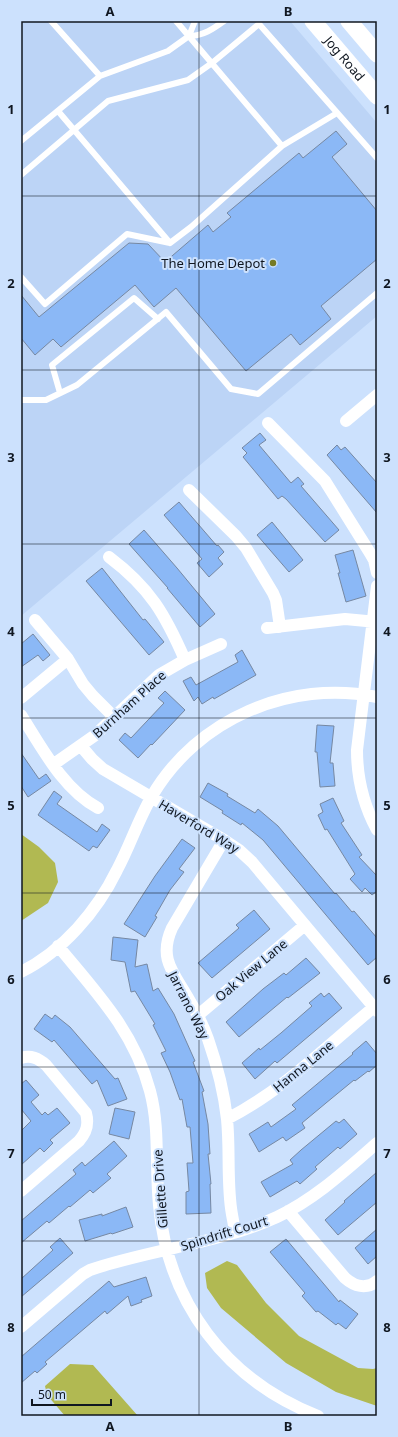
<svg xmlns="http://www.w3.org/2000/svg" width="398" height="1437" viewBox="0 0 398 1437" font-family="'Noto Sans',sans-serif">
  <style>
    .built { fill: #bcd4f6 }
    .water { fill: #b1b952 }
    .building { fill: #8bb8f6; stroke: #7688a2 }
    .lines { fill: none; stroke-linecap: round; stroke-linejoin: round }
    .lane { stroke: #fff; stroke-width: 6 }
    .street { stroke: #fff; stroke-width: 12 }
    .secondary { stroke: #fff; stroke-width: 17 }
    .grid { fill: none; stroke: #101721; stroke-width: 1; stroke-opacity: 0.55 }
    .poi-dot { fill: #757a24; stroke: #cce1fd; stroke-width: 1.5 }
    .labels { text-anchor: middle; stroke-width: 4; stroke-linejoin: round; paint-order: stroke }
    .street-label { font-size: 13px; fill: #101721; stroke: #cce1fd }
    .poi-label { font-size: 13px; fill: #101721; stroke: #cce1fd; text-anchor: end }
    .neatline { fill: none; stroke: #101721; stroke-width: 1.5 }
    .grid-label { font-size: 13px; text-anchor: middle; font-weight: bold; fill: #101721 }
  </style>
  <rect width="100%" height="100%" fill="#cce1fd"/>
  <path class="built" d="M 21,21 L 290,21 L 377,123 L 377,316 L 21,616 Z"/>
  <path class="water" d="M 21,834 L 39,847 L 55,863 L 58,882 L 48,903 L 21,921 Z
    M 227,1261 L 237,1265 L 266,1303 L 299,1336 L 358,1368 L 373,1369 L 377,1368 L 377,1406 L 336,1392 L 286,1363 L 221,1308 L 207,1288 L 205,1273 Z
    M 70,1364 L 93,1365 L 138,1416 L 65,1416 L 47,1395 L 45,1386 Z"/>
  <path class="building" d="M 336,131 L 347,144 L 332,157 L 377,211 L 377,259 L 321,306 L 331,319 L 300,345 L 291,334 L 246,371 L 176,288 L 154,307 L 135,285 L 61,347 L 53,339 L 35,355 L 21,338 L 21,295 L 39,317 L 129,243 L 148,244 L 165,262 L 208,225 L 213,232 L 231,217 L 227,213 L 299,153 L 303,158 Z
    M 260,433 L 266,440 L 259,445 L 291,483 L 298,477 L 304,484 L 301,486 L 339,530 L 325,542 L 286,499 L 282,496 L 278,499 L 243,457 L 247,453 L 242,448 Z
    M 337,445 L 341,450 L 345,447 L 377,483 L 377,513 L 327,455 Z
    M 179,502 L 217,546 L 218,545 L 224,552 L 218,558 L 223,564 L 209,577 L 197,563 L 202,559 L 164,515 Z
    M 272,522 L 303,560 L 289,572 L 257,535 Z
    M 144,530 L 177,568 L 215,614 L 200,627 L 167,588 L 168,588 L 129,544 Z
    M 353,550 L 366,596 L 346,602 L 338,573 L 340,573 L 335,555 Z
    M 102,568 L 143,620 L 145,619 L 164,642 L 149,655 L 86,581 Z
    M 33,634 L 50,655 L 43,661 L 38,655 L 21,667 L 21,644 Z
    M 242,650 L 256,675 L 214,699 L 213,697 L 202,704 L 198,697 L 194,701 L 183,681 L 191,677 L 196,685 L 238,662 L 235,655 Z
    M 165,691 L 185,710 L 152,745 L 151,744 L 138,758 L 119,740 L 125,733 L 131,738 L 164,703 L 158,698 Z
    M 317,725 L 334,726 L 330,763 L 333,763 L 335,786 L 320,787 L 317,752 L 315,752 Z
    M 21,753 L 39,779 L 46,774 L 51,781 L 28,797 L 21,786 Z
    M 208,783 L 228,794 L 227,796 L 255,813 L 258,809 L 278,826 L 335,894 L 336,893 L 352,912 L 354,911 L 377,938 L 377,957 L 368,965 L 263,840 L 242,823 L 241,825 L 222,813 L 223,811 L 200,797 Z
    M 54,791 L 62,797 L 57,804 L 97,832 L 102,824 L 110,830 L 97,848 L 93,846 L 89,851 L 38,815 Z
    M 333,798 L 344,821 L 341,823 L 362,855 L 359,857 L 377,876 L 377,891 L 372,895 L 365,888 L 362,892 L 350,879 L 355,874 L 327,829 L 325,830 L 318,815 L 323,812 L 320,804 Z
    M 182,839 L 195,848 L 179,869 L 184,872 L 170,890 L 155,916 L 157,917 L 145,937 L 124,924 L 155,876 Z
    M 254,910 L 270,929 L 212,978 L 198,963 L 239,928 L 236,925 Z
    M 113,937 L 138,940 L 135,967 L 147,964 L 153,991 L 158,988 L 174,1014 L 195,1061 L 193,1062 L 204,1091 L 202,1092 L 208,1124 L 210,1154 L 208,1154 L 211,1184 L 210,1184 L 211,1213 L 186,1214 L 186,1192 L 189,1191 L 187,1163 L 193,1163 L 190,1127 L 187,1127 L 182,1099 L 180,1100 L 170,1072 L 161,1053 L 166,1051 L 153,1025 L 155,1024 L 135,991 L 131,992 L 125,962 L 111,960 Z
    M 306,958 L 320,973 L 288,998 L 287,997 L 239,1037 L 226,1022 L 263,989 L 284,973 L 286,975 Z
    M 321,993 L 324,997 L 329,993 L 342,1008 L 277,1063 L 275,1061 L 255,1079 L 242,1063 L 259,1048 L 260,1050 L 281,1033 L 312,1006 L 309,1003 Z
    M 45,1014 L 52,1019 L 55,1015 L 70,1027 L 115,1079 L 118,1078 L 127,1099 L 108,1106 L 97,1080 L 92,1084 L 54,1040 L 52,1042 L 34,1029 Z
    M 366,1041 L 377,1054 L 377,1065 L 369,1072 L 368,1071 L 355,1081 L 354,1080 L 326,1103 L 302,1123 L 305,1128 L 286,1141 L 283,1137 L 259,1152 L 249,1134 L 268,1122 L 271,1127 L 296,1109 L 292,1105 L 353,1054 L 352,1053 Z
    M 26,1080 L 39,1095 L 31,1102 L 42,1115 L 45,1112 L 48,1115 L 57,1108 L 70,1123 L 50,1140 L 53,1143 L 44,1152 L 40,1148 L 21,1165 L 21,1131 L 31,1121 L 21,1109 L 21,1084 Z
    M 115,1108 L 135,1112 L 129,1139 L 109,1134 Z
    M 344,1119 L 357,1134 L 340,1149 L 338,1147 L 315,1167 L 317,1169 L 300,1184 L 297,1181 L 270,1197 L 261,1182 L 293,1164 L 290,1160 L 301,1150 L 336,1121 L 339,1123 Z
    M 114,1141 L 127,1156 L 107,1174 L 111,1178 L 93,1193 L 90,1190 L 70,1207 L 69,1206 L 49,1223 L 47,1221 L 21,1243 L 21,1221 L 76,1174 L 73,1170 L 82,1162 L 85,1166 Z
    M 377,1172 L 377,1202 L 338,1235 L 325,1220 L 345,1202 L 344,1201 Z
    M 126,1207 L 133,1227 L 112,1234 L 111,1233 L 85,1241 L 79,1220 L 102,1214 L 102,1216 Z
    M 377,1229 L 377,1256 L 368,1264 L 355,1248 Z
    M 60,1238 L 73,1253 L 21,1297 L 21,1279 L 53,1250 L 50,1247 Z
    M 286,1239 L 339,1302 L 340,1300 L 358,1314 L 346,1329 L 338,1323 L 336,1325 L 318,1311 L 316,1312 L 302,1296 L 305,1293 L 270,1252 Z
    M 146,1277 L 152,1296 L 141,1300 L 142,1302 L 131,1306 L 128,1296 L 107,1314 L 105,1311 L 45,1362 L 47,1364 L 37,1373 L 35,1371 L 21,1383 L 21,1357 L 109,1281 L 114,1287 Z"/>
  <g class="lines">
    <path class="lane" d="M 51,21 L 100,76
      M 176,21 L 282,146
      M 189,36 C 203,36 213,29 224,21
      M 58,111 L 170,243
      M 21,141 L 100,76 L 168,51 L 189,36 L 195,21
      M 21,175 L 108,101 L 188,80 L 212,63 L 259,24 L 377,158
      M 21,277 L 45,304 L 127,234 L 170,243 L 191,227 L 282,146 L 337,113
      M 60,393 L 52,365 L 134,298 L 158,319
      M 21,400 L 46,400 L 77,385 L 166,312 L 231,389 L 258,394 L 377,293"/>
    <path class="street" d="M 346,421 L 377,395
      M 268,423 L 325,481 L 370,553 L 374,560 L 377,573
      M 189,490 L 236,536 L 246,548 L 273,593 L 276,600 L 280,627
      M 109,557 C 150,588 165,614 185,660
      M 377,586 L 357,750 C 357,779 363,804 377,830
      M 35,620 L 68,659 L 83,684 L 93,696 L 114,717
      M 267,628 L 345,619 L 377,622
      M 21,698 L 68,659
      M 21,715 C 42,748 63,789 98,808
      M 81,746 L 92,759 L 103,769 L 224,840 L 239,850 L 252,862 L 377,1011
      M 54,764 L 94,736 L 159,675 L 185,660 L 221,644
      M 224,840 L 172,928 C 158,959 174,973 188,998 C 196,1011 203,1025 208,1039 C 217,1065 224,1092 227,1119 C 230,1149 227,1178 231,1208 C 232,1216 234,1224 235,1232
      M 58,946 C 96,992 134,1031 150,1091 C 160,1128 155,1167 159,1205 C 168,1303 226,1380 318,1416
      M 21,972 C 63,951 97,911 117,870 C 130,846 138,820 152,796 C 197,719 290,679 377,697
      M 197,1016 L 305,925
      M 21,1058 C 31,1055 38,1058 46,1065 L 86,1113 C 89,1124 87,1132 79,1141 L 21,1191
      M 227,1119 C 282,1091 327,1046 374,1007
      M 288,1211 L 345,1278 C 354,1286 366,1290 377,1281
      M 21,1327 L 83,1274 L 90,1270 C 151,1249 218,1244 277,1217 C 315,1199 346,1170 377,1143"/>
    <g class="secondary">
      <path id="s1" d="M 313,21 L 377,96"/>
      <path d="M 349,21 L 377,54"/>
    </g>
  </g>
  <path class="grid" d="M 199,21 L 199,1416M 21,196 L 377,196M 21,370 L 377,370M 21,544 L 377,544M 21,718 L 377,718M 21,893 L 377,893M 21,1067 L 377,1067M 21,1241 L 377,1241"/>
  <circle class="poi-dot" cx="273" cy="263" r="4"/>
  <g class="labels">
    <g class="street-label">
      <text dy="5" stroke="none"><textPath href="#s1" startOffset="49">Jog Road</textPath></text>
      <text transform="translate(129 704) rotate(-42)" y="5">Burnham Place</text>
      <text transform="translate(199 826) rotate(31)" y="5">Haverford Way</text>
      <text transform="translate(251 970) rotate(-40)" y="5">Oak View Lane</text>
      <text transform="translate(189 1005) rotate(63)" y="5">Jarrano Way</text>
      <text transform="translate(303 1066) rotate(-39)" y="5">Hanna Lane</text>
      <text transform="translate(160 1189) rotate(-94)" y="5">Gillette Drive</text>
      <text transform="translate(224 1233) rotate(-17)" y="5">Spindrift Court</text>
    </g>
    <g class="poi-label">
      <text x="265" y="268">The Home Depot</text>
    </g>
  </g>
  <rect width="398" height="1437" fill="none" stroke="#cce1fd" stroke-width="44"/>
  <path d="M32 1399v6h79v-6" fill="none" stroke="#101721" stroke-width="2"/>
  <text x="38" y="1399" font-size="12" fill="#101721" stroke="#cce1fd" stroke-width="3" paint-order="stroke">50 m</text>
  <rect x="22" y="22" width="354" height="1393" class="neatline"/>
  <g class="grid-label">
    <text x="110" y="16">A</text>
    <text x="288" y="16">B</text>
    <text x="11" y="114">1</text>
    <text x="387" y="114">1</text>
    <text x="11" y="288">2</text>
    <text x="387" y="288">2</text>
    <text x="11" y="462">3</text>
    <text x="387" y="462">3</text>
    <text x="11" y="636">4</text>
    <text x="387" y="636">4</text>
    <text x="11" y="810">5</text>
    <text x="387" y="810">5</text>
    <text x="11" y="984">6</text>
    <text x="387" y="984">6</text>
    <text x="11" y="1158">7</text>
    <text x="387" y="1158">7</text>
    <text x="11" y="1332">8</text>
    <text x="387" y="1332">8</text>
    <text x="110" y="1431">A</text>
    <text x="288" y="1431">B</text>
  </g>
</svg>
